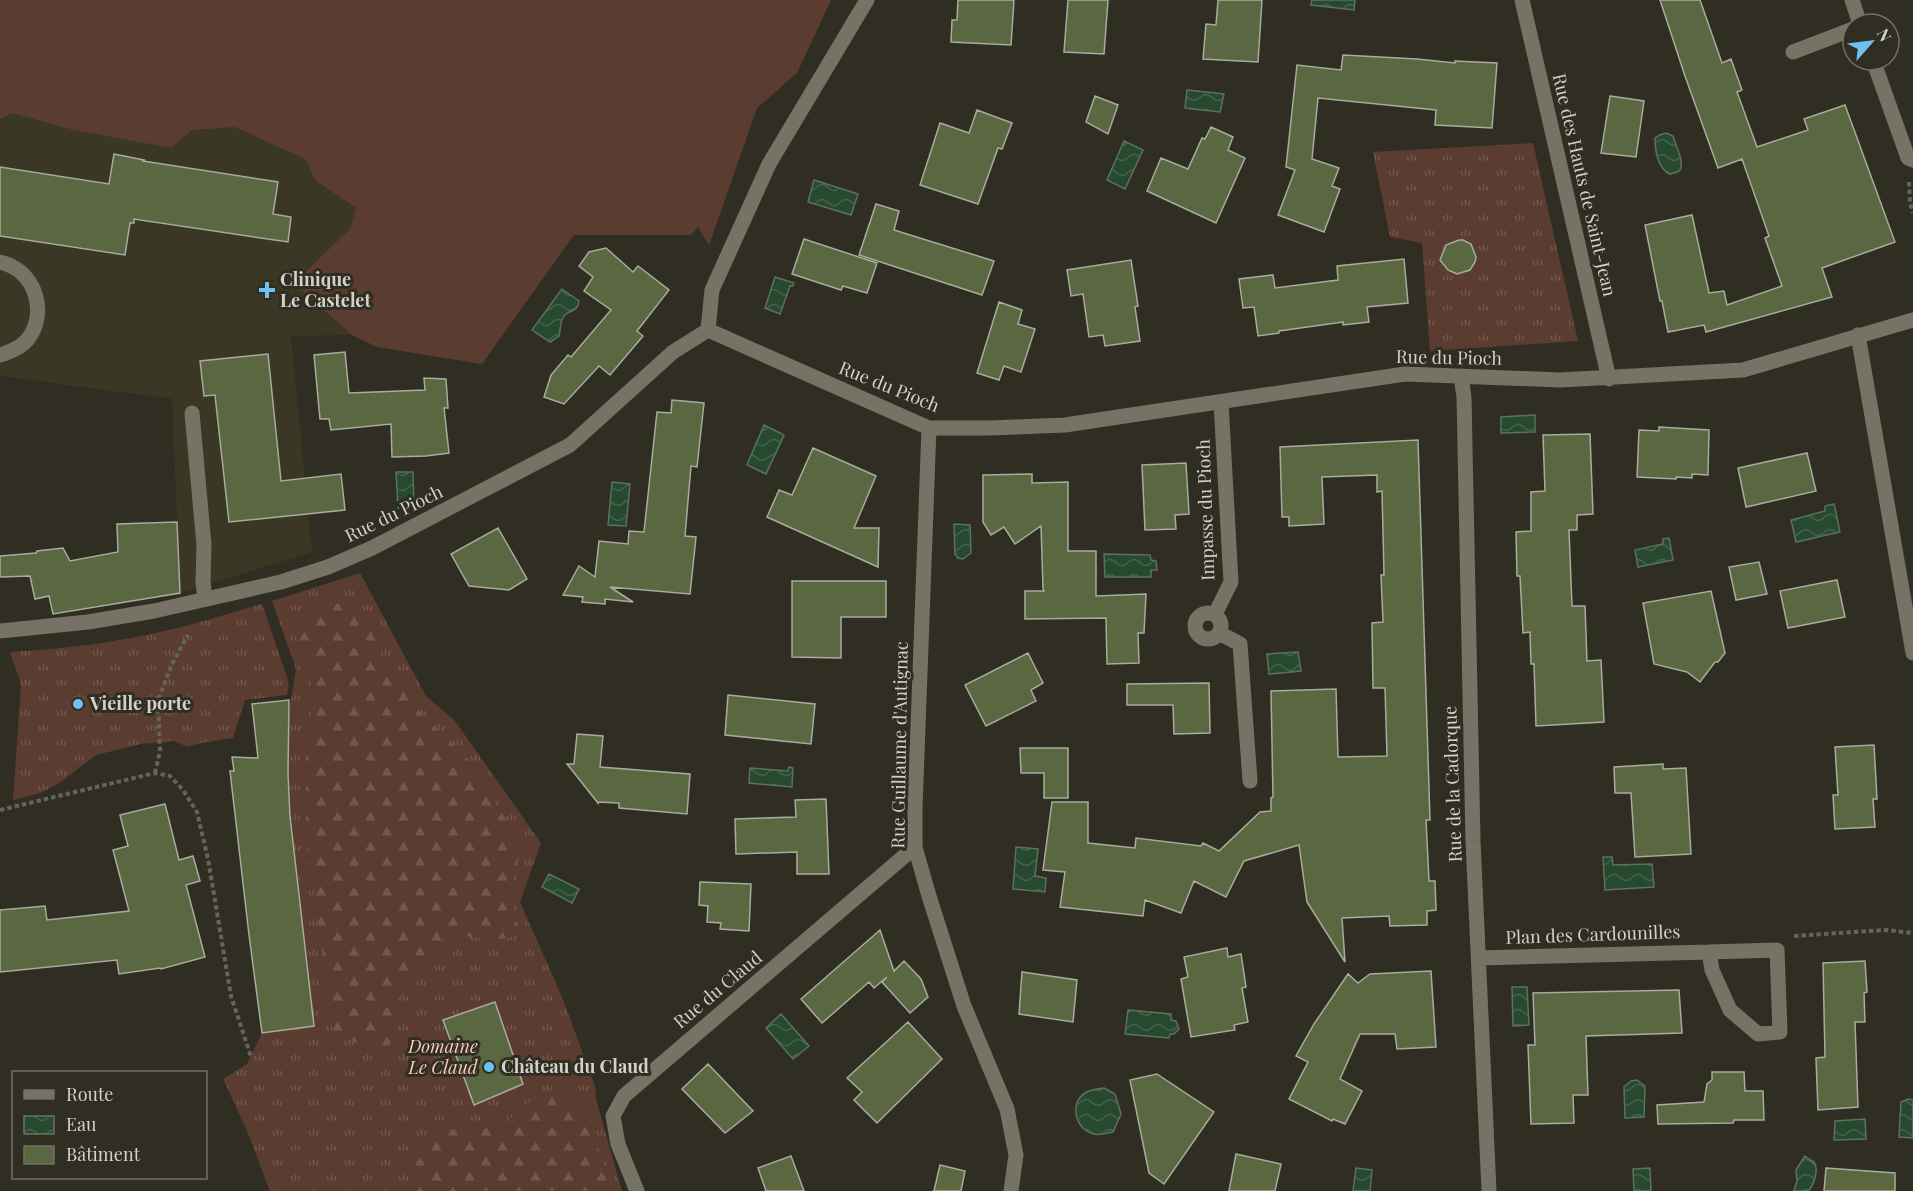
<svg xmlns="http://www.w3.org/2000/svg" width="1913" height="1191" viewBox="0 0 1913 1191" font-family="'Playfair Display',serif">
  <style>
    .built { fill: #3b3725 }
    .grass { fill: url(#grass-tufts) }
    .forest { fill: url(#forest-firs) }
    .garden { fill: #5b3c31 }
    .water { fill: url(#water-waves); stroke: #5a725e; stroke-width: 1.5 }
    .building { fill: #5a6741; stroke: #a6ac9e; stroke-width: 1.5 }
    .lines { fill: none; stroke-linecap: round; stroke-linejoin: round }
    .path { stroke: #66645a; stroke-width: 4; stroke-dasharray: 4.5 3; stroke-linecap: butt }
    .minor { stroke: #767366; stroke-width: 15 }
    .poi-dot { fill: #6dc2f3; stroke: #302e22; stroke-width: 2 }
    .labels { text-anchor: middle; stroke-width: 6; stroke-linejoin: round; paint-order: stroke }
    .street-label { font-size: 18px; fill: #d3d1ca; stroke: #302e22 }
    .poi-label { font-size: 18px; font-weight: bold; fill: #d3d1ca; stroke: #302e22; text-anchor: start }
    .park-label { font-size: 18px; font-style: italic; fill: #f7cbbb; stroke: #302e22 }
  </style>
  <defs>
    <pattern id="grass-tufts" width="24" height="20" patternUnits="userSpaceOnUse" patternTransform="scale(1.5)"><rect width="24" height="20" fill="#5b3c31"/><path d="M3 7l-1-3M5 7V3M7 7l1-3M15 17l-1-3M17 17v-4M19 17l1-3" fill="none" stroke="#72574e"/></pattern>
    <pattern id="forest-firs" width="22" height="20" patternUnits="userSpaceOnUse" patternTransform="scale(1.5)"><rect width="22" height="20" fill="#5b3c31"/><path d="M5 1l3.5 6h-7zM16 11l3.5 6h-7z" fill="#72574e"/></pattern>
    <pattern id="water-waves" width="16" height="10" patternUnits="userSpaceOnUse" patternTransform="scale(1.5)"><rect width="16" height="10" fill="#264930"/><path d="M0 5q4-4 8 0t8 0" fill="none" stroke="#45624d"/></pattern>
  </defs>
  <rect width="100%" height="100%" fill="#302e22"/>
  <path class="built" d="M 0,0 L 831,0 L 797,73 L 757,108 L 709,245 L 698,227 L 691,235 L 574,235 L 482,364 L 377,347 L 352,335 L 291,336 L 312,552 L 180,593 L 172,399 L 0,376 Z"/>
  <path class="grass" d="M 1533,143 L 1578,341 L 1430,351 L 1422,243 L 1390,237 L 1373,152 Z
    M 360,573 L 426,696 L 455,721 L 541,843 L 520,902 L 562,997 L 595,1086 L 596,1099 L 622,1191 L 270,1191 L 247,1131 L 223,1079 L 247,1064 L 262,1033 L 314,1026 L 296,874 L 288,774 L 289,712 L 296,669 L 272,601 Z
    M 262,604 L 289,683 L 287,695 L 245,700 L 233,738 L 201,743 L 188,747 L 174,741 L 141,744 L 96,755 L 58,784 L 40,793 L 13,800 L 21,684 L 10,652 C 62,649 113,643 164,631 C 197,624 229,613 262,604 Z"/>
  <path class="forest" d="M 354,600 L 370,624 L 388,670 L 421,713 L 470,761 L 522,846 L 509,896 L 521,935 L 494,940 L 465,936 L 443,939 L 412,971 L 398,1005 L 390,1045 L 367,1047 L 336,1034 L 327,1017 L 326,983 L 320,932 L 306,840 L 306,746 L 313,704 L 309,665 L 293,631 L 319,608 Z
    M 562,1091 L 588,1117 L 612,1191 L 400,1191 L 421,1156 L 444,1130 L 478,1128 L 509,1119 L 536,1097 Z"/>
  <path class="garden" d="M 0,0 L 831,0 L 797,73 L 757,108 L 709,245 L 698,227 L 691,235 L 574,235 L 482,364 L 377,347 L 352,335 L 294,283 L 350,229 L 356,208 L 316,181 L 305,159 L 235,127 L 192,130 L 171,148 L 70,129 L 12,113 L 0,119 Z"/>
  <path class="water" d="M 1312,0 L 1355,0 L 1354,10 L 1311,5 Z
    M 1187,90 L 1224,94 L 1220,112 L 1185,108 Z
    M 1666,133 L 1673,136 C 1675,144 1686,164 1679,171 C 1677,172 1671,174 1669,174 C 1658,167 1655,151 1655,138 L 1660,135 Z
    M 1124,141 L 1143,150 L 1125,189 L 1107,180 Z
    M 814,180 L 858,194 L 851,215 L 808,202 Z
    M 775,277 L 794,283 L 793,286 L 790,286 L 780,314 L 765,308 Z
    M 562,289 L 579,301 C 578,312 572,309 565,315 C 559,321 561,329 559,336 L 550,342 L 532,330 Z
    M 1535,415 L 1535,432 L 1501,433 L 1501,417 Z
    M 764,425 L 784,435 L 766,474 L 747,465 Z
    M 396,472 L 413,472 L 414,507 L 398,508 Z
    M 612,482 L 630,484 L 626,526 L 608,525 Z
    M 1834,504 L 1840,532 L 1796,542 L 1791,520 L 1825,511 L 1825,506 Z
    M 954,524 L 970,525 L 971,553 L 963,559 L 958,558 L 955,554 Z
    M 1669,538 L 1673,560 L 1638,567 L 1635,550 L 1663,544 L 1663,539 Z
    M 1104,554 L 1150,555 L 1151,560 L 1156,561 L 1157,570 L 1151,570 L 1151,577 L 1105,577 Z
    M 1298,652 L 1301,671 L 1269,674 L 1267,654 Z
    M 789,767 L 793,768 L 792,787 L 749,783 L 750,768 L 788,771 Z
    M 1016,847 L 1038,849 L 1035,876 L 1046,878 L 1045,892 L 1013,889 Z
    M 1603,857 L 1612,857 L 1613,865 L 1652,864 L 1654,887 L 1605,890 Z
    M 549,874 L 579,889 L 572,903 L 542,887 Z
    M 1512,987 L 1527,987 L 1529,1025 L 1513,1026 Z
    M 1128,1010 L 1171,1014 L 1171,1020 L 1176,1021 L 1179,1029 L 1174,1034 L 1170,1034 L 1169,1038 L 1125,1034 Z
    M 781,1014 L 809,1046 L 793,1059 L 766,1028 Z
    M 1637,1080 L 1645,1086 L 1644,1117 L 1625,1118 L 1624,1087 L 1631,1081 Z
    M 1104,1088 L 1115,1094 L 1121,1114 L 1113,1132 C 1107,1133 1099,1136 1094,1134 C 1075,1130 1069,1103 1085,1093 C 1091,1089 1097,1089 1104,1088 Z
    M 1908,1099 L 1913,1100 L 1913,1138 L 1899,1137 L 1901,1102 Z
    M 1865,1119 L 1866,1139 L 1834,1140 L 1835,1121 Z
    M 1805,1156 C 1806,1157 1812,1161 1814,1162 C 1819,1169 1814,1186 1808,1191 L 1794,1191 L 1797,1181 L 1796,1170 Z
    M 1356,1168 L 1372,1170 L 1370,1191 L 1353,1191 Z
    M 1650,1168 L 1651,1191 L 1634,1191 L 1633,1169 Z"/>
  <path class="building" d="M 958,0 L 1014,0 L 1011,45 L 951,42 L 952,20 L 957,20 Z
    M 1068,0 L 1108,0 L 1104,54 L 1064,52 Z
    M 1218,0 L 1262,0 L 1258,62 L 1203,59 L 1206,24 L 1216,25 Z
    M 1660,0 L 1700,0 L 1722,63 L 1731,59 L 1742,90 L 1737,92 L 1757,147 L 1808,130 L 1804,119 L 1845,105 L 1895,242 L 1822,268 L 1832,297 L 1706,332 L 1704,325 L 1668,332 L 1662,301 L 1660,301 L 1645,225 L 1692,215 L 1709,293 L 1724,291 L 1727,305 L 1782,286 L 1765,238 L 1769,236 L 1742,159 L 1718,168 L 1685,76 Z
    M 1343,55 L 1417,59 L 1455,63 L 1455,61 L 1497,63 L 1492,128 L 1435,125 L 1436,110 L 1318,98 L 1312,159 L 1339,168 L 1332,186 L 1340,189 L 1324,232 L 1278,215 L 1295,170 L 1286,167 L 1297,65 L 1341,70 Z
    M 1095,96 L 1118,105 L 1108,134 L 1086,122 Z
    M 1610,96 L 1644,101 L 1636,157 L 1601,153 Z
    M 977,110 L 1012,123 L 1002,149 L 998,148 L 978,204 L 920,185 L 940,123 L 969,133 Z
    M 1211,127 L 1233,137 L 1228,150 L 1245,158 L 1216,223 L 1147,191 L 1161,158 L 1188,169 L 1202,138 L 1205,139 Z
    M 114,154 L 144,160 L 143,161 L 278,182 L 273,214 L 291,217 L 288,242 L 134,219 L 134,223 L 130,223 L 125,255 L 0,236 L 0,167 L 109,184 Z
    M 876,204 L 899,211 L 894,230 L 994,261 L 982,295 L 859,255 Z
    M 804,239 L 877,263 L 867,293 L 843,286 L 841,290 L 792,274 Z
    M 1459,240 L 1463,240 L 1471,244 L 1476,257 L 1475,262 L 1470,270 L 1457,274 L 1448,270 L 1440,260 L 1446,245 Z
    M 606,248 L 633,272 L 638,266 L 669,290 L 637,331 L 643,336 L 610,375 L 599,366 L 564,404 L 544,397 L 551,375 L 568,355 L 571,357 L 611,310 L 584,291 L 593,277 L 579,266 L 589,252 Z
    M 1404,259 L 1408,303 L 1367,307 L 1369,322 L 1343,325 L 1343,322 L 1279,331 L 1279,333 L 1258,336 L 1254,307 L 1243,308 L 1239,279 L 1273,275 L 1275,288 L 1338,280 L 1337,266 Z
    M 1131,260 L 1138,306 L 1135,307 L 1140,341 L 1105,346 L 1103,335 L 1089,337 L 1083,294 L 1071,296 L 1067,270 Z
    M 999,302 L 1022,310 L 1018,324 L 1035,329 L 1021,372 L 1004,366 L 999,380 L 977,373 Z
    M 345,352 L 349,393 L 425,390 L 424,378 L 446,379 L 448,408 L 444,408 L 449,453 L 426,456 L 392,457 L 391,424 L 331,430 L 329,419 L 320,419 L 314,355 Z
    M 268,354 L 281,481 L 341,474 L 345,510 L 229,522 L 215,395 L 204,396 L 200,361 Z
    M 672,400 L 704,403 L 697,467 L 691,466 L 685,536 L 696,537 L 690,594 L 610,587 L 633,602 L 605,599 L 605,604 L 582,602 L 583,597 L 563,595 L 579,566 L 595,577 L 599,541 L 628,544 L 629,531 L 644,532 L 657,412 L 671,413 Z
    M 1659,427 L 1709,430 L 1708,475 L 1692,474 L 1692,478 L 1676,477 L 1676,479 L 1637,477 L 1639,430 L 1659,431 Z
    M 1590,434 L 1593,514 L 1577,515 L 1577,530 L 1569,530 L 1572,606 L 1585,606 L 1587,661 L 1601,660 L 1604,722 L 1536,726 L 1534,664 L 1531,664 L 1530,632 L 1523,633 L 1520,576 L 1517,576 L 1516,532 L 1531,531 L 1531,492 L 1545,491 L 1543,435 Z
    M 1418,440 L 1430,820 L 1426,820 L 1429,881 L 1435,881 L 1436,910 L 1427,911 L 1427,925 L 1390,926 L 1389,916 L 1342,918 L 1345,962 L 1307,902 L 1299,845 L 1244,861 L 1226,897 L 1194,881 L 1181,913 L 1145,900 L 1143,916 L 1060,907 L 1065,872 L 1043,870 L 1052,802 L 1088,802 L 1088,843 L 1135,848 L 1136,838 L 1201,846 L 1203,843 L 1219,851 L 1260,812 L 1271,811 L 1271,798 L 1273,797 L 1271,691 L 1336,689 L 1338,757 L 1387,756 L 1385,688 L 1373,688 L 1372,623 L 1383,622 L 1381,575 L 1384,575 L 1382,491 L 1377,492 L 1377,475 L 1322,477 L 1324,524 L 1289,526 L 1289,517 L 1282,517 L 1280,447 Z
    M 813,448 L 876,476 L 854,528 L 879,528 L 878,567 L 767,517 L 779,490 L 792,495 Z
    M 1807,453 L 1816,491 L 1746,507 L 1738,468 Z
    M 1186,463 L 1189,514 L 1175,515 L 1176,529 L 1145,530 L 1142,465 Z
    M 1032,474 L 1032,483 L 1068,482 L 1068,551 L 1096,551 L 1096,596 L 1146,594 L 1144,633 L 1138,633 L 1139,663 L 1107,664 L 1106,618 L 1025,619 L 1025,591 L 1044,591 L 1043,588 L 1041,526 L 1015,544 L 1004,527 L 991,535 L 983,522 L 983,475 Z
    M 177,522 L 180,593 L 53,614 L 49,596 L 35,599 L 30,576 L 0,577 L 0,556 L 36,553 L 37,551 L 63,548 L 70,561 L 118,552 L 117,524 Z
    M 498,528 L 527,579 L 509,590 L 469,586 L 451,554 Z
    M 1759,562 L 1767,594 L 1736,600 L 1729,567 Z
    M 1837,580 L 1845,617 L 1788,628 L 1780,591 Z
    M 792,581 L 886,581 L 886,617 L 841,617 L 841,658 L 792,657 Z
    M 1711,591 L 1725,653 L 1718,662 L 1715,662 L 1700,682 L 1687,672 L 1654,664 L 1643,603 Z
    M 1028,653 L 1043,683 L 1031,690 L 1036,701 L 986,726 L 965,685 Z
    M 1209,683 L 1210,733 L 1174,734 L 1173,705 L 1127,705 L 1127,684 Z
    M 728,695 L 815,704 L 811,744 L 725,735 Z
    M 289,700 L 288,774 L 290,816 L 314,1026 L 262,1033 L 249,935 L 230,771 L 234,771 L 232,757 L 258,758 L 252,704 Z
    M 577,734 L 603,736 L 600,767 L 690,774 L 687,814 L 619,808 L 619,803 L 598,802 L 598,803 L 567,764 L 574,764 Z
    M 1874,745 L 1877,799 L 1873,799 L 1875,827 L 1835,829 L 1833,795 L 1838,795 L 1835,747 Z
    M 1020,748 L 1068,748 L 1068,798 L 1044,798 L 1044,773 L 1021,773 Z
    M 1663,764 L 1663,769 L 1686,768 L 1691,854 L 1635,857 L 1631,793 L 1615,793 L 1614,767 Z
    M 826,799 L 829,874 L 797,874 L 797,852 L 736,854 L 735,819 L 796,817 L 795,800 Z
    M 165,804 L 179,860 L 193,856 L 200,881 L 186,885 L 205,957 L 161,969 L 160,968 L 119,974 L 117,960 L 0,972 L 0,910 L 45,906 L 47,920 L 129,911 L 113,850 L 128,846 L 120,815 Z
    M 700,882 L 751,884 L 749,931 L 720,929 L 721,923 L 707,922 L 708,906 L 699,905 Z
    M 880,930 L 894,971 L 904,961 L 921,979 L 928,997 L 910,1013 L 882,982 L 887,977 L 874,988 L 869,982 L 822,1023 L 801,999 Z
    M 1227,948 L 1228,957 L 1241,954 L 1246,987 L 1242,988 L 1248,1022 L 1234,1025 L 1235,1030 L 1191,1037 L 1181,979 L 1188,977 L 1184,957 Z
    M 1865,961 L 1867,992 L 1864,993 L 1865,1022 L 1855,1022 L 1858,1107 L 1818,1110 L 1816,1058 L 1825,1057 L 1823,963 Z
    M 1431,971 L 1436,1047 L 1397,1049 L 1395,1034 L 1360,1034 L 1340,1079 L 1362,1091 L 1345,1124 L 1333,1119 L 1332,1121 L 1289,1099 L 1308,1062 L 1296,1056 L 1314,1024 L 1348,974 L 1358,983 L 1370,974 Z
    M 1022,972 L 1077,980 L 1073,1022 L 1019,1014 Z
    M 1679,990 L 1682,1033 L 1586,1036 L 1588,1095 L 1573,1095 L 1574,1123 L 1531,1124 L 1528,1045 L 1535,1045 L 1533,993 Z
    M 495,1002 L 523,1084 L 474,1105 L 443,1020 Z
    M 908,1022 L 942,1059 L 877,1123 L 854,1100 L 862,1092 L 847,1078 Z
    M 708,1064 L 753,1111 L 725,1133 L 682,1089 Z
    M 1712,1072 L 1744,1072 L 1745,1091 L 1763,1091 L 1764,1120 L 1734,1120 L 1733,1123 L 1658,1124 L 1657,1105 L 1704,1102 L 1707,1084 L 1712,1080 Z
    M 1157,1074 L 1214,1112 L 1164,1184 L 1149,1173 L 1130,1080 Z
    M 1236,1154 L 1281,1164 L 1275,1191 L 1229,1191 Z
    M 791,1156 L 804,1191 L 766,1191 L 758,1168 Z
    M 940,1165 L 965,1171 L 961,1191 L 934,1191 Z
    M 1826,1168 L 1895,1173 L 1895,1191 L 1824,1191 Z"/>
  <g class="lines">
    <path class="path" d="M 1909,182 L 1910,203 L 1913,213
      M 155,773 L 160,751 L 158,700 L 172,664 L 188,635
      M 0,810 L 155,773 L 170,776 L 183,790 L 197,812 L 208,859 L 231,996 L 251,1057
      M 1794,936 L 1886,930 L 1913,933"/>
    <path class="minor" d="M 1522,0 L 1609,379
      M 1852,0 L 1860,24
      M 1793,52 L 1853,29
      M 1873,60 L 1908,158 L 1913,160
      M 0,262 C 34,269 49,311 28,339 C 21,348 10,352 0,355
      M 708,330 L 929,428 L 990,428 L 1065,425 L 1405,374 L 1560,380 L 1743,370 L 1913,320
      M 708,330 L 712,290 L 769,164 L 867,0
      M 1858,335 L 1913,653
      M 1461,376 L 1464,397 L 1473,841 L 1489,1191
      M 192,413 L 204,545 L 203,582 L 205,599
      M 929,428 L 915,808 L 915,847 L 929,896 L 964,1006 L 1007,1109 L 1016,1155 L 1011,1191
      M1195 626a13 13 0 1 1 26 0a13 13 0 1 1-26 0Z
      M 1215,614 L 1231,582 L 1221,402
      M 0,631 L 88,622 L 154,611 L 281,582 L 328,567 L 372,548 L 570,445 L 673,352 L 708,330
      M 1219,633 L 1240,644 L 1250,781
      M 1479,958 L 1709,952 L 1712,970 L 1730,1010 L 1758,1034 L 1780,1032 L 1777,950 L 1709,952
      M 637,1191 L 618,1144 L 613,1116 L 624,1096 L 915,847"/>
  </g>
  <g class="poi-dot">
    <path d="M264 281h6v6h6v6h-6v6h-6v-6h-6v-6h6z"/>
    <circle cx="78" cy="704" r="6"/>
    <circle cx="489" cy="1067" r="6"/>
  </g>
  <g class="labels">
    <g class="street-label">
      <text transform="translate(1584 185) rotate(77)" y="6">Rue des Hauts de Saint-Jean</text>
      <text transform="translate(1449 358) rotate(1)" y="6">Rue du Pioch</text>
      <text transform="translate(889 387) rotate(22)" y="6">Rue du Pioch</text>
      <text transform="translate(1206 510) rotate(-92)" y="6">Impasse du Pioch</text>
      <text transform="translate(394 514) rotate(-26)" y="6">Rue du Pioch</text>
      <text transform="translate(900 745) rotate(-89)" y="6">Rue Guillaume d'Autignac</text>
      <text transform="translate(1453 784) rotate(-92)" y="6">Rue de la Cadorque</text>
      <text transform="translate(1593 935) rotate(-2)" y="6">Plan des Cardounilles</text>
      <text transform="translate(718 990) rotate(-40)" y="6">Rue du Claud</text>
    </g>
    <g class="poi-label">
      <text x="280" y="286">Clinique<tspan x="280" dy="21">Le Castelet</tspan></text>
      <text x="90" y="710">Vieille porte</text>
      <text x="501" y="1073">Château du Claud</text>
    </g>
    <g class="park-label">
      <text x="443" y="1053">Domaine<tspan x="443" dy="21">Le Claud</tspan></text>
    </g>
  </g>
  <rect x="12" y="1071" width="195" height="108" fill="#302e22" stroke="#716f65" stroke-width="1.5"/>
  <rect x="24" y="1090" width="30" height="9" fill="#767366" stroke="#716f65" stroke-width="1.5"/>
  <text x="66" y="1101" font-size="18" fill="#d3d1ca">Route</text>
  <rect x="24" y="1116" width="30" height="18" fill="url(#water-waves)" stroke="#716f65" stroke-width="1.5"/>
  <text x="66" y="1131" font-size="18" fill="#d3d1ca">Eau</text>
  <rect x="24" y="1146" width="30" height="18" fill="#5a6741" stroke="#716f65" stroke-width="1.5"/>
  <text x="66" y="1161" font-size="18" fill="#d3d1ca">Bâtiment</text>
  <g transform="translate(1871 42) rotate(62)"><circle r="28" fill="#302e22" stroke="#716f65" stroke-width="1.5"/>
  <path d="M0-4.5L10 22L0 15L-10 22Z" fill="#6dc2f3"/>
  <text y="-9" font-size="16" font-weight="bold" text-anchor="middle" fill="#d3d1ca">N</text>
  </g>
</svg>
